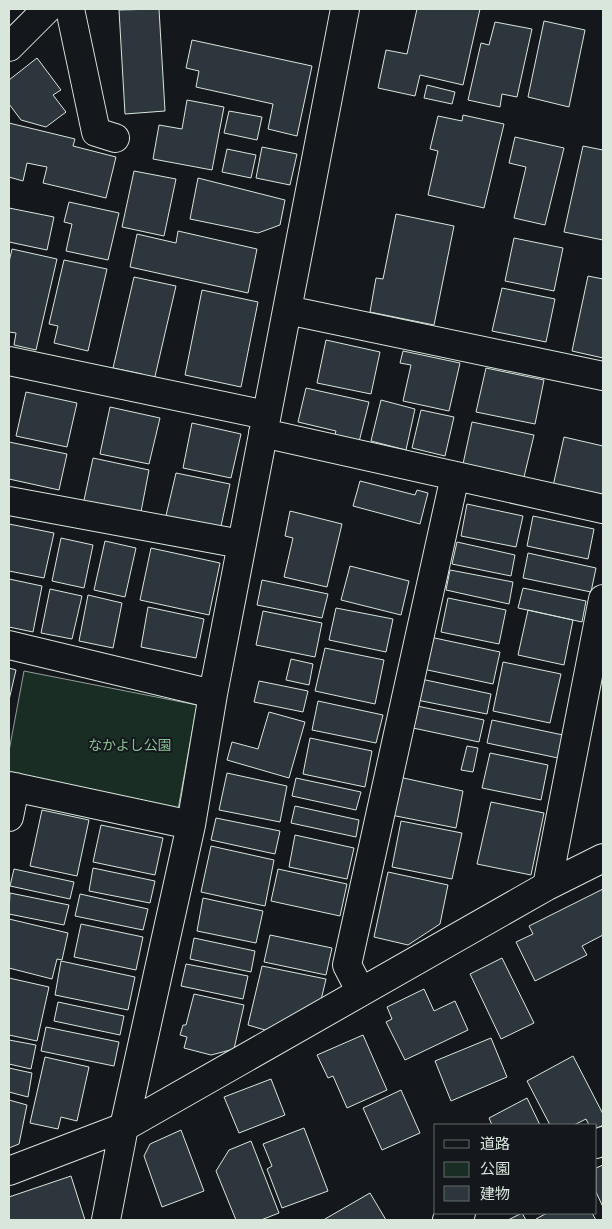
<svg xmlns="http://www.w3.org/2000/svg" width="612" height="1229" viewBox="0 0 612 1229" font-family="Raleway,'Noto Sans JP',sans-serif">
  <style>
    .green { fill: #1a2d24; stroke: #939e99 }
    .building { fill: #2c363c; stroke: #d8e6dc }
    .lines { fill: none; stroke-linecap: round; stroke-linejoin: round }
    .minor-casing { stroke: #d8e6dc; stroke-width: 30 }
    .minor { stroke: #14181c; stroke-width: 28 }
    .labels { text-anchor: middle; stroke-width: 4; stroke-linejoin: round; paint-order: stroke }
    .park-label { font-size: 14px; fill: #8ac095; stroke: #14181c }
  </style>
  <rect width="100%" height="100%" fill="#14181c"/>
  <path class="green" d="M 24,671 L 197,705 L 178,809 L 9,773 L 9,751 Z"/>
  <path class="building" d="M 159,9 L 165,111 L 125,114 L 119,10 Z
    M 417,9 L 480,9 L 463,85 L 420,75 L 415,96 L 378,88 L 386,50 L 407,54 Z
    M 544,21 L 585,30 L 569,107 L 528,97 Z
    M 495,22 L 532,29 L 517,97 L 502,94 L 500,107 L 468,100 L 481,43 L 489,45 Z
    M 192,40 L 312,66 L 297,136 L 268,129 L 273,104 L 196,87 L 199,71 L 186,68 Z
    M 37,58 L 61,90 L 53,95 L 66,112 L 46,127 L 21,120 L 9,104 L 9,80 Z
    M 427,85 L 455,92 L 452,104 L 424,98 Z
    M 187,100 L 224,107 L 212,170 L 153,159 L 159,125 L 182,129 Z
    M 229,111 L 262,117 L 257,140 L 224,133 Z
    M 463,115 L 504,124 L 484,208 L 428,195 L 438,151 L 430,149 L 438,116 L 462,121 Z
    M 9,123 L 75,139 L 73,146 L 116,157 L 106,198 L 43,183 L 47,167 L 27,163 L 23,181 L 9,177 Z
    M 515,137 L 564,148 L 545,225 L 514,218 L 526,167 L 509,163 Z
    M 583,146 L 603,150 L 603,240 L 564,232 Z
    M 262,147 L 297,154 L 290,185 L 256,178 Z
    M 227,149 L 256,155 L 251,178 L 222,172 Z
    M 134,171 L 176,179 L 164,236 L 122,227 Z
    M 198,178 L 285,200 L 280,225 L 258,233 L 190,219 Z
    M 69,202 L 119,213 L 108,260 L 66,251 L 72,224 L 64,222 Z
    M 9,208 L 54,217 L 47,250 L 9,242 Z
    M 396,214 L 454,226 L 434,325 L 370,312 L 376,278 L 383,279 Z
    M 178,231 L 257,249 L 248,293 L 130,267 L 137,234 L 176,243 Z
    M 514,238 L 563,248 L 554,291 L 505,281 Z
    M 12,249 L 57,259 L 36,350 L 14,345 L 16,333 L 9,332 L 9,262 Z
    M 64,260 L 107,269 L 88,351 L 54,343 L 58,326 L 49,324 Z
    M 588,276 L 603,279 L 603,358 L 572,351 Z
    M 134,277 L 176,286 L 153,385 L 140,382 L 142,374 L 113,368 Z
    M 502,288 L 555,299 L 546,342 L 492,331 Z
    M 202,290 L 258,302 L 241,387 L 185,375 Z
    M 326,340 L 380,352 L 371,394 L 317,383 Z
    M 403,351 L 460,363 L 449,411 L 403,401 L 411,365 L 400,363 Z
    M 486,368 L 544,380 L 535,424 L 476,412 Z
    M 306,388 L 369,402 L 358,446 L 333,440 L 336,431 L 298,422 Z
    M 26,392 L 77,403 L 67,447 L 16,436 Z
    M 381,400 L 415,409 L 406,450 L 371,441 Z
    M 110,407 L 160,418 L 149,464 L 100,454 Z
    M 421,410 L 454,417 L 445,456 L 412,448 Z
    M 472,422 L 534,435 L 524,477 L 463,464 Z
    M 192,423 L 241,434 L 231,478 L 183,468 Z
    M 564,437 L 603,446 L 603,497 L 553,486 Z
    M 9,442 L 67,454 L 59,490 L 9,479 Z
    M 93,458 L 149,470 L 140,517 L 83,505 Z
    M 176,473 L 230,484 L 220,531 L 165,520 Z
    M 360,481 L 415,495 L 417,490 L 428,493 L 420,524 L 353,506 Z
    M 467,504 L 523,516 L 516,547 L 461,536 Z
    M 290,511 L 342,524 L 327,587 L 284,577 L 293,538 L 285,536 Z
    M 533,516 L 594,529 L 588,559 L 527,546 Z
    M 9,524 L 54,533 L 44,578 L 9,571 Z
    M 61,538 L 93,545 L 84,588 L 52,581 Z
    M 105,541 L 136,548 L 125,597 L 94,590 Z
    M 457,542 L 515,555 L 511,576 L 452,564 Z
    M 151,548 L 220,563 L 209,615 L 140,600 Z
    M 528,553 L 596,568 L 591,592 L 523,578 Z
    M 350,566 L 409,581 L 401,615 L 341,600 Z
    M 450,570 L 513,582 L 509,604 L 446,590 Z
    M 9,579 L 42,586 L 33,632 L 9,627 Z
    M 262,580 L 328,594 L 322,618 L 257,605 Z
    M 523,588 L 586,601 L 582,622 L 518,608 Z
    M 50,589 L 82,596 L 72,639 L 41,633 Z
    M 88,595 L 122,603 L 113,648 L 79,641 Z
    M 448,598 L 506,610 L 499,644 L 441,632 Z
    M 148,607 L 204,619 L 196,658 L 141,647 Z
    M 336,608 L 393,619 L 386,652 L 329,640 Z
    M 528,610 L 573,620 L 564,665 L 518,655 Z
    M 263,611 L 322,623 L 315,657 L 256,645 Z
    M 430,637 L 500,652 L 493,684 L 423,669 Z
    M 325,648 L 384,660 L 375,704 L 315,691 Z
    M 291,659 L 313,664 L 309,685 L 286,680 Z
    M 503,662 L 561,674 L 550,723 L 493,711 Z
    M 9,668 L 16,670 L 9,700 Z
    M 421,679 L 491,694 L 487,714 L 417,700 Z
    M 259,681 L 308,691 L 303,712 L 254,702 Z
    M 318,701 L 383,715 L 376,743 L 312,730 Z
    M 417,706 L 484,720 L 479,742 L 413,728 Z
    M 269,712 L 305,722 L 289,778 L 227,760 L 232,742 L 258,749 Z
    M 492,720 L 563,735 L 558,758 L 487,743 Z
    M 310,738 L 372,751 L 365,787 L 303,774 Z
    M 467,746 L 478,748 L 473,772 L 461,770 Z
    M 490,753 L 548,765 L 541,800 L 482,788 Z
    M 227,773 L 287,786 L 280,822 L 219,810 Z
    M 399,777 L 463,791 L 456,828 L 391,815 Z
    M 296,778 L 361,792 L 356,810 L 292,796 Z
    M 491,802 L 544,813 L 531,875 L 477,864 Z
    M 295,806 L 359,820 L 356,837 L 291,823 Z
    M 42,810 L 89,820 L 77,876 L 30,866 Z
    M 216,818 L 280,831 L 275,854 L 211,840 Z
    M 401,821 L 462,833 L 452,879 L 392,867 Z
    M 101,825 L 163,838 L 155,875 L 93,862 Z
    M 295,835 L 354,848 L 347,879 L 289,867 Z
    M 211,846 L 274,860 L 265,906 L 201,892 Z
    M 93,868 L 155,881 L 150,903 L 89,891 Z
    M 14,869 L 74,882 L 70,899 L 10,886 Z
    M 278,869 L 347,884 L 340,916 L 271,901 Z
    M 388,872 L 448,885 L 440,924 L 408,945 L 374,937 Z
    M 603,889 L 603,935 L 582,946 L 587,955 L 535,981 L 516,942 L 533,934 L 529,926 Z
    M 10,893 L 69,905 L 64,925 L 9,914 Z
    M 80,894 L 148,909 L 143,930 L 75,916 Z
    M 203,898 L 263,911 L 256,943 L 197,931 Z
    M 9,919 L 68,933 L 62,960 L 57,959 L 52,979 L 9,968 Z
    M 81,924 L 143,937 L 136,970 L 74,957 Z
    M 270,935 L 332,948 L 326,975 L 264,962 Z
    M 194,938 L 255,951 L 251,972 L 190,959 Z
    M 502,958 L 534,1023 L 501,1039 L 470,974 Z
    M 61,961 L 135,977 L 128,1010 L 55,995 Z
    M 186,964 L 248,976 L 243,999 L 181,986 Z
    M 262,966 L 326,979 L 321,1000 L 265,1030 L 248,1025 Z
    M 9,978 L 49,987 L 37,1041 L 9,1035 Z
    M 424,989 L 434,1011 L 455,1001 L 468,1030 L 405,1060 L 386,1022 L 392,1019 L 387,1007 Z
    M 194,994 L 244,1005 L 234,1049 L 211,1055 L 184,1048 L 187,1037 L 180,1035 L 183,1025 L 186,1025 Z
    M 58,1002 L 124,1016 L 120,1035 L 54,1021 Z
    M 46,1027 L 119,1042 L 114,1066 L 41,1051 Z
    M 363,1035 L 387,1090 L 347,1108 L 333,1076 L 328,1078 L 317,1055 Z
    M 491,1038 L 507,1077 L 451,1101 L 435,1061 Z
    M 9,1040 L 36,1045 L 31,1069 L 9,1064 Z
    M 573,1056 L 603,1114 L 603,1125 L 596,1129 L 596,1125 L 589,1125 L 586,1119 L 574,1125 L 550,1125 L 527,1081 Z
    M 45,1057 L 89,1067 L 77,1121 L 61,1117 L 58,1129 L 30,1123 Z
    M 9,1068 L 32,1073 L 28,1097 L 9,1092 Z
    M 271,1079 L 285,1115 L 239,1133 L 224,1097 Z
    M 401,1090 L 420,1133 L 382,1150 L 363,1108 Z
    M 527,1098 L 540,1125 L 492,1125 L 489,1118 Z
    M 9,1100 L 27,1105 L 19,1144 L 9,1148 Z
    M 304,1128 L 328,1191 L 282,1208 L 267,1169 L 272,1166 L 263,1144 Z
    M 181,1130 L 204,1191 L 162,1207 L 144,1156 L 150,1144 Z
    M 251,1141 L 279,1213 L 261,1220 L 236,1220 L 216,1171 L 229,1150 Z
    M 603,1165 L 603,1207 L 596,1192 L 596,1168 Z
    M 71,1176 L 85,1220 L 9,1220 L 9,1197 Z
    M 370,1193 L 386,1220 L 325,1220 L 325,1219 Z
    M 522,1213 L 526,1220 L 508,1220 Z
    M 547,1213 L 592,1213 L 596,1220 L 536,1220 L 536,1219 Z"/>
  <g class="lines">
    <defs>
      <path id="minor" d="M 70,9 L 96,132 L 115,138
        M 9,47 L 47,9
        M 287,310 L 603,376
        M 9,361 L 266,415
        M 263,433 L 603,509
        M 9,501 L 241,544
        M 9,645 L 213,694
        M 9,786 L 191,825
        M 9,817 L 15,787
        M 547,886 L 603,599
        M 361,992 L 347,965 L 455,476
        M 596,1144 L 603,1141
        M 9,1171 L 124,1127 L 547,886 L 603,858
        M 106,1220 L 124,1127 L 191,825 L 213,694 L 345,9
        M 447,1220 L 461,1213"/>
    </defs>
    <use href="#minor" class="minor-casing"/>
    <use href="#minor" class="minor"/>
  </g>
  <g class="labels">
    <g class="park-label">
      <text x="130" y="750">なかよし公園</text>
    </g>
  </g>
  <rect width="612" height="1229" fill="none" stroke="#d8e6dc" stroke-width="20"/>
  <rect x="434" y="1124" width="162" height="90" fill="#14181c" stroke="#626a69"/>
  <rect x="444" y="1140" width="25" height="8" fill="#14181c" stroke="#626a69"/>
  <text x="480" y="1149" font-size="15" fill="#d8e6dc">道路</text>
  <rect x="444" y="1162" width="25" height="15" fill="#1a2d24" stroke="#626a69"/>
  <text x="480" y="1174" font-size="15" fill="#d8e6dc">公園</text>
  <rect x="444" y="1186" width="25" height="15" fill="#2c363c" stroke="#626a69"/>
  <text x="480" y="1199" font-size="15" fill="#d8e6dc">建物</text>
</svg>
